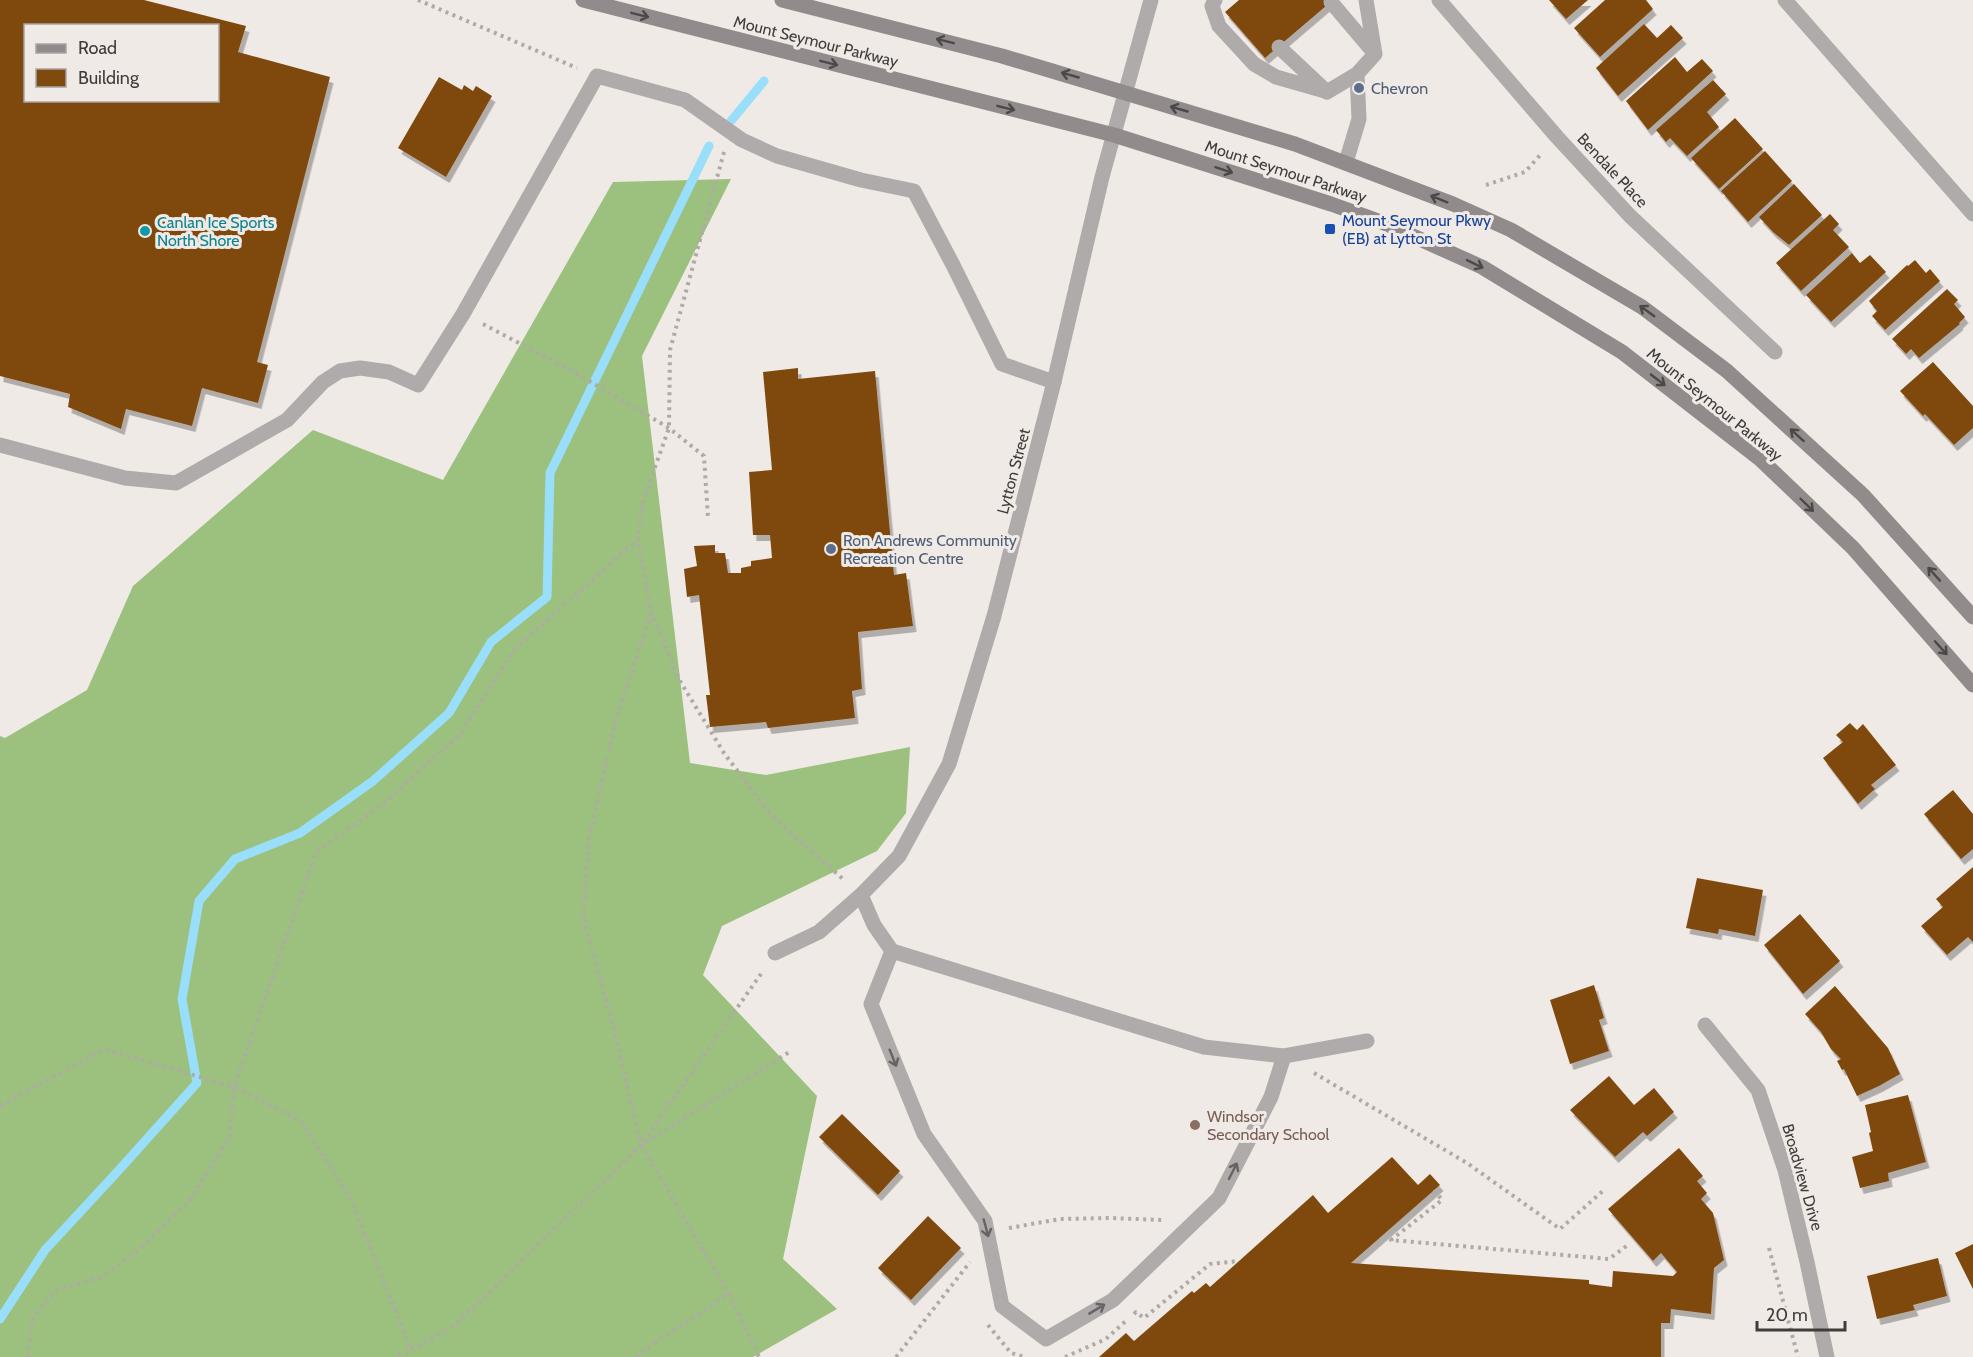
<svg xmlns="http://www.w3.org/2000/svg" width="1973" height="1357" viewBox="0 0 1973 1357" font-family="Cabin,sans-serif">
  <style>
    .forest { fill: #9cc07d }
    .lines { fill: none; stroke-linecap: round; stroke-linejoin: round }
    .stream { stroke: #99defa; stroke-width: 9 }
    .building { fill: #7f4a0e; fill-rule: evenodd; filter: url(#shadow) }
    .path { stroke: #afaaa7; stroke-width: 4; stroke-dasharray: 3 4.5; stroke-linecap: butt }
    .lane { stroke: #afabaa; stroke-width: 15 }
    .street { stroke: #afabaa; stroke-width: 15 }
    .secondary { stroke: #918c8b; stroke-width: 15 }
    .oneway { stroke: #4b4847 }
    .oneway2 { stroke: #666362 }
    .service-dot { fill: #5c6f8a; stroke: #f0eae6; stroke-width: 2 }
    .transit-dot { fill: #1a4fb4; stroke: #f0eae6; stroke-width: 2 }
    .culture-dot { fill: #0f9aa8; stroke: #f0eae6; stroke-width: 2 }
    .education-dot { fill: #8d6e63; stroke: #f0eae6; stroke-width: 2 }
    .labels { text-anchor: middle; stroke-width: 6; stroke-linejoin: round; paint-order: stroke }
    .street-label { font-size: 16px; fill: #3f3c3b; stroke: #f0eae6 }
    .service-label { font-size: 16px; fill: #4e5e75; stroke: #f0eae6; text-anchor: start }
    .transit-label { font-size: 16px; fill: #164399; stroke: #f0eae6; text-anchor: start }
    .culture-label { font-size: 16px; fill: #0d838f; stroke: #f0eae6; text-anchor: start }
    .education-label { font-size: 16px; fill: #785e54; stroke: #f0eae6; text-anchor: start }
  </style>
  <defs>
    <filter id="shadow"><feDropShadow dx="3.5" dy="6" stdDeviation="0" flood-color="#0004"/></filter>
  </defs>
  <rect width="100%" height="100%" fill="#f0eae6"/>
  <path class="forest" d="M 731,179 L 642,356 L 690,763 L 766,775 L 910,747 L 906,813 L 877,851 L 722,926 L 703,975 L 817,1096 L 783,1259 L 837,1309 L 753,1357 L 0,1357 L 0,736 L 5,738 L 87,690 L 133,586 L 313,430 L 443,480 L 613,182 Z"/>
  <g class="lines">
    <path class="stream" d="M 731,121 L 764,81
      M 0,1319 L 45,1250 L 119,1170 L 197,1083 L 182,999 L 199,901 L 235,859 L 300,833 L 373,781 L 449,713 L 491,642 L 547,597 L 550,473 L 709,146"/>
  </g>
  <path class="building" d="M 0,0 L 144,0 L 246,26 L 238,52 L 330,77 L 257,362 L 268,365 L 258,403 L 202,388 L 192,426 L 126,409 L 121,429 L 68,407 L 70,394 L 0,376 ZM 26,26 L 218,26 L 218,100 L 26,100 Z
    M 1239,0 L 1333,0 L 1265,58 L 1225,12 Z
    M 1549,0 L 1588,0 L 1566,19 Z
    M 1605,0 L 1646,0 L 1653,9 L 1600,57 L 1574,28 Z
    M 1644,24 L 1657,38 L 1671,25 L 1683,38 L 1618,96 L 1596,68 Z
    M 1675,57 L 1687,72 L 1702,59 L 1713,71 L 1648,130 L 1626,101 Z
    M 439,77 L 462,90 L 464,85 L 473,91 L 476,86 L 492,96 L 446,177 L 398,148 Z
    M 1713,80 L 1726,94 L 1707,112 L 1719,127 L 1687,156 L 1670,138 L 1666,142 L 1656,130 Z
    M 1735,118 L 1763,149 L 1719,189 L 1691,158 Z
    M 1765,151 L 1792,181 L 1748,222 L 1721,191 Z
    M 1794,184 L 1822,215 L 1789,245 L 1773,232 L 1759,217 Z
    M 1830,214 L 1839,224 L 1833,230 L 1849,247 L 1801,291 L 1776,263 Z
    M 1852,253 L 1860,263 L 1870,255 L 1886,272 L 1831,322 L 1806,295 Z
    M 1915,260 L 1926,273 L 1930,269 L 1940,281 L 1885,330 L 1872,316 L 1877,311 L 1869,301 L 1907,265 L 1908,266 Z
    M 1947,289 L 1958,300 L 1954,304 L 1965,317 L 1959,323 L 1960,324 L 1919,358 L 1911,349 L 1906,354 L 1892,339 Z
    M 1933,362 L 1973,406 L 1973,428 L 1954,445 L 1925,414 L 1923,416 L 1900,391 Z
    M 798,368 L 798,379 L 875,371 L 894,575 L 906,573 L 913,626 L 858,632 L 862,689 L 852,691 L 855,718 L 768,728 L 766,722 L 710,727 L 706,695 L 710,695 L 699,595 L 687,597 L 684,569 L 697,566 L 694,546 L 715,545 L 715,553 L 725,553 L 728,573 L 741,573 L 741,568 L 751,566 L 751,561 L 772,558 L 770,535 L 753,535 L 749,472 L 772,470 L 763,372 Z
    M 1850,723 L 1857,730 L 1863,724 L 1896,765 L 1871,785 L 1875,789 L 1858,804 L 1823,758 L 1843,742 L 1836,735 Z
    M 1953,790 L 1973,814 L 1973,849 L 1961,859 L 1924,814 Z
    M 1973,867 L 1973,942 L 1968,937 L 1947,955 L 1921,926 L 1943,907 L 1936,899 Z
    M 1697,878 L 1763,890 L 1755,936 L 1719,929 L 1718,934 L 1686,928 Z
    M 1800,914 L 1840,961 L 1803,994 L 1764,945 Z
    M 1594,985 L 1604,1018 L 1599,1020 L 1609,1051 L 1570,1064 L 1550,1000 Z
    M 1835,986 L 1888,1048 L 1900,1074 L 1879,1086 L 1857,1096 L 1844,1069 L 1842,1070 L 1837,1061 L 1841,1059 L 1831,1049 L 1821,1032 L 1805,1014 Z
    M 1609,1076 L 1634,1105 L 1654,1088 L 1674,1112 L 1647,1136 L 1643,1132 L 1615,1157 L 1570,1110 Z
    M 1908,1095 L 1926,1162 L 1888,1173 L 1889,1181 L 1860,1188 L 1852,1157 L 1873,1151 L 1869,1133 L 1871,1132 L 1865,1105 Z
    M 842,1114 L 900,1171 L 878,1195 L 819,1137 Z
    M 1679,1148 L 1703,1176 L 1697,1181 L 1707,1193 L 1701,1199 L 1713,1213 L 1724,1260 L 1714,1268 L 1711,1314 L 1671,1309 L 1670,1323 L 1661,1323 L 1661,1357 L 1099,1357 L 1126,1333 L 1134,1341 L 1192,1291 L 1194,1293 L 1206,1283 L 1210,1287 L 1313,1195 L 1328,1213 L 1392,1157 L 1418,1185 L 1430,1174 L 1440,1185 L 1351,1263 L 1589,1280 L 1589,1284 L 1612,1287 L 1613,1271 L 1673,1276 L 1677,1272 L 1661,1253 L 1653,1261 L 1608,1209 Z
    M 928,1216 L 961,1248 L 911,1300 L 878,1268 Z
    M 1973,1244 L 1973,1289 L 1955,1253 Z
    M 1938,1258 L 1947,1296 L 1913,1305 L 1915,1310 L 1877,1319 L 1867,1276 Z"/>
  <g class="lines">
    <path class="path" d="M 418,0 L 577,68
      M 724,152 L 670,350 L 669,428 L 643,501 L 638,539 L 651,612 L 680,681 L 724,753 L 770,814 L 844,880
      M 1486,185 L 1525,172 L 1542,153
      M 483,324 L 574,372 L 669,428 L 704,456 L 708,518
      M 651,613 L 616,719 L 589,838 L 583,917 L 612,1021 L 641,1145 L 728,1292 L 759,1357
      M 1314,1073 L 1467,1163 L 1560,1229 L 1604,1190
      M 0,1106 L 104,1049 L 234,1087 L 301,1121 L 351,1199 L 411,1350
      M 643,1142 L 763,971
      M 1434,1190 L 1442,1200 L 1391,1240 L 1609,1259 L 1628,1245
      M 1009,1228 L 1060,1219 L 1111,1218 L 1162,1220
      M 1769,1248 L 1798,1357
      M 1134,1314 L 1136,1312 L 1144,1318 L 1210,1264 L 1238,1261
      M 988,1325 L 1011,1353 L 1025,1357
      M 28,1357 L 33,1317 L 58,1289 L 100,1278 L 143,1246 L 190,1200 L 230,1137 L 234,1087 L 316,852 L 384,803 L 460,734 L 515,649 L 638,539
      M 398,1357 L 454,1326 L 641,1145 L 791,1051
      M 636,1357 C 665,1333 700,1317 728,1292
      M 896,1357 L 970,1262
      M 1065,1357 L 1106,1339 L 1128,1319"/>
    <path class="lane" d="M 1215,0 L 1212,6 L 1219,26 L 1254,64 L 1276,77 L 1325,91
      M 1366,0 L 1375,54
      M 1785,0 L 1973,214
      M 1331,2 L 1375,54 L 1357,74
      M 1279,47 L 1327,92 L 1357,74 L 1359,119 L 1346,162
      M 0,445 L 125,478 L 176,483 L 287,420 L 323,382 L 340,371 L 360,368 L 389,372 L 418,385 L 463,314 L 597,76 L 685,100 L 742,140 L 777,156 L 861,180 L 914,191 L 953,265 L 1002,364 L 1054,382
      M 861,895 L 874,925 L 892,951 L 1204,1047 L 1284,1056 L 1367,1041
      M 892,951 L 871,1004 L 924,1134 L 985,1221 L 1002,1306 L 1046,1339 L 1113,1300 L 1219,1198 L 1271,1097 L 1284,1056"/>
    <path class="street" d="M 1439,0 L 1557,137 L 1630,216 L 1775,352
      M 775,953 L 819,932 L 861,895 L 899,856 L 949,764 L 994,616 L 1054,382 L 1102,177 L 1151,0
      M 1705,1025 L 1758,1090 L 1785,1170 L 1807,1262 L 1827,1357"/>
    <path class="secondary" d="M 583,0 L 1114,135 L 1331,204 L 1384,223 L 1482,267 L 1622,352 L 1760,459 L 1853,548 L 1973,685
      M 782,0 L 1002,56 L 1295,144 L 1453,204 L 1511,230 L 1642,307 L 1727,371 L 1863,495 L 1973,617"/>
  </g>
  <defs><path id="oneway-shaft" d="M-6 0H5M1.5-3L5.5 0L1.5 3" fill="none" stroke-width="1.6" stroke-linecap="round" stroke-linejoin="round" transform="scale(1.5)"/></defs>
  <g class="oneway">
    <use href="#oneway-shaft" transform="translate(640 15) rotate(14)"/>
    <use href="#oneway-shaft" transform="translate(945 41) rotate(-166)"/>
    <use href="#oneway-shaft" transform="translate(829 63) rotate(14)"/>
    <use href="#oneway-shaft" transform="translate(1070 75) rotate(-164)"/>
    <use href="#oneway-shaft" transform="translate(1006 108) rotate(14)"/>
    <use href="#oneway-shaft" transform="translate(1179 109) rotate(-164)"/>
    <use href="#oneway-shaft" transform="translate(1224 170) rotate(18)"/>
    <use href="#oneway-shaft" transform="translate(1439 199) rotate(-158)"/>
    <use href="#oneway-shaft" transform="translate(1475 264) rotate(26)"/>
    <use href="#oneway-shaft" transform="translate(1647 311) rotate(-144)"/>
    <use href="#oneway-shaft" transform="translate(1658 380) rotate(38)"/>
    <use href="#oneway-shaft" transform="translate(1797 435) rotate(-138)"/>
    <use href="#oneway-shaft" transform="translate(1807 505) rotate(44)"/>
    <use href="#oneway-shaft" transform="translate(1934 574) rotate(-132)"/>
    <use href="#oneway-shaft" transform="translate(1941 648) rotate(48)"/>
  </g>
  <g class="oneway2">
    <use href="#oneway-shaft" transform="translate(893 1058) rotate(68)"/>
    <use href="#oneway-shaft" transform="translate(1233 1171) rotate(-63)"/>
    <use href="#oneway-shaft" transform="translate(986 1228) rotate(75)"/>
    <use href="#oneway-shaft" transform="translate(1097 1309) rotate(-31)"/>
  </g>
  <g class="service-dot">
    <circle cx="1359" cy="88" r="6"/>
    <circle cx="831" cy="549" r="6"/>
  </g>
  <rect class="transit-dot" x="1324" y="223" width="12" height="12" rx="3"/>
  <circle class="culture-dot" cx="145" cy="231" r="6"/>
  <circle class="education-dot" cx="1195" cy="1125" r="6"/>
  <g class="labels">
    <g class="street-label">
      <text transform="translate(816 41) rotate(14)" y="6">Mount Seymour Parkway</text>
      <text transform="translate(1613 170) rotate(47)" y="6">Bendale Place</text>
      <text transform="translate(1286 171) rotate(18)" y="6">Mount Seymour Parkway</text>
      <text transform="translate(1715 404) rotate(39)" y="6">Mount Seymour Parkway</text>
      <text transform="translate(1013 471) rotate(-75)" y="6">Lytton Street</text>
      <text transform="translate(1803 1177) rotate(74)" y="6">Broadview Drive</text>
    </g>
    <g class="service-label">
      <text x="1371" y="94">Chevron</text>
      <text x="843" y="546">Ron Andrews Community<tspan x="843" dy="18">Recreation Centre</tspan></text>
    </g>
    <g class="transit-label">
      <text x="1342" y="226">Mount Seymour Pkwy<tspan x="1342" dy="18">(EB) at Lytton St</tspan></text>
    </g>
    <g class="culture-label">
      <text x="157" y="228">Canlan Ice Sports<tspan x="157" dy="18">North Shore</tspan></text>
    </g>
    <g class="education-label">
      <text x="1207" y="1122">Windsor<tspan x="1207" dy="18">Secondary School</tspan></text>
    </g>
  </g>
  <rect x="24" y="24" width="195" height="78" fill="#f0eae6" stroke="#a9a4a2" stroke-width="1.5"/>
  <rect x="36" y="44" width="30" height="9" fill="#918c8b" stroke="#a9a4a2" stroke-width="1.5"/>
  <text x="78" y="54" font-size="18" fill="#3f3c3b">Road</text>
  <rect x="36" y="69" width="30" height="18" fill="#7f4a0e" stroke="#a9a4a2" stroke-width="1.5"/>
  <text x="78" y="84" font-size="18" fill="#3f3c3b">Building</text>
  <path d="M1757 1321v9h88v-9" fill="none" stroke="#3f3c3b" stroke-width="3"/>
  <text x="1766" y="1321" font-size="18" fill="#3f3c3b" stroke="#f0eae6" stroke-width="4.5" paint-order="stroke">20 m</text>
</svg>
